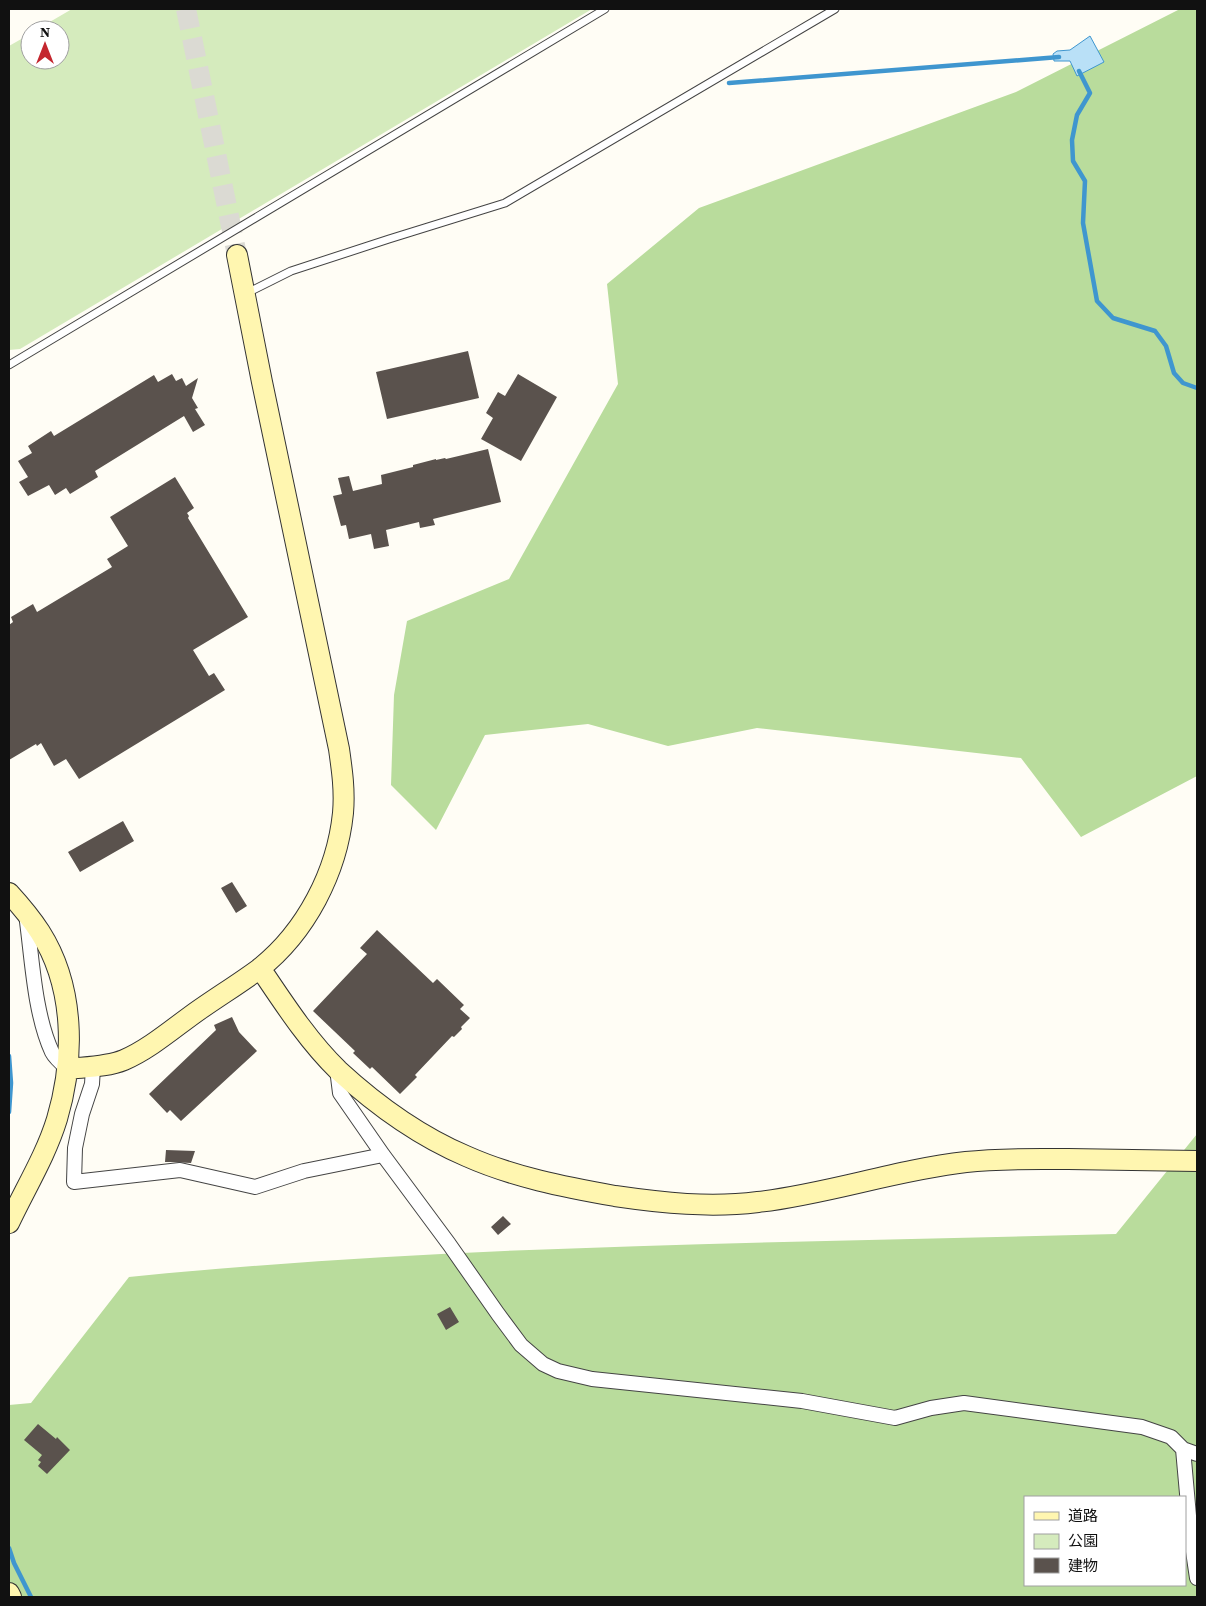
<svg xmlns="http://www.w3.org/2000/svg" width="1206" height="1606" viewBox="0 0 1206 1606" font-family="'Source Serif 4','Noto Sans JP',serif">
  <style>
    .green { fill: #d5ebbd }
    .forest { fill: #b9dc9c; fill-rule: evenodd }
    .water { fill: #b9e0f7; stroke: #3f96cf }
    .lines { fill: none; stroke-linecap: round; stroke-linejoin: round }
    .stream { stroke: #3f96cf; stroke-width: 4.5 }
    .building { fill: #5a524d }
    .secondary-tunnel { stroke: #dbdad3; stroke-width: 20; stroke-dasharray: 20 10; stroke-linecap: butt }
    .lane-casing { stroke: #444; stroke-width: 9 }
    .street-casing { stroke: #444; stroke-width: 16 }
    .secondary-casing { stroke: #333; stroke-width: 22 }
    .lane { stroke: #fff; stroke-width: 7 }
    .street { stroke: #fff; stroke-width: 14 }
    .secondary { stroke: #fff6b0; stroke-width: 20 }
  </style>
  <rect width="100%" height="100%" fill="#fffdf5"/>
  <path class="green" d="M 72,9 L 592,9 L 20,349 L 9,350 L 9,46 L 30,34 L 30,60 L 60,60 L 60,30 L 36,30 Z"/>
  <path class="forest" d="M 1180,9 L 1197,9 L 1197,776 L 1081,837 L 1021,758 L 757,728 L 668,746 L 588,724 L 485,735 L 436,830 L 391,785 L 394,695 L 407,621 L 509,579 L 618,384 L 607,284 L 699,208 L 1016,92 Z
    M 1197,1134 L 1197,1597 L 9,1597 L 9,1405 L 31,1403 L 129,1277 C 457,1244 787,1243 1116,1234 ZM 1025,1497 L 1185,1497 L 1185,1585 L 1025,1585 Z"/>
  <path class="water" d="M 1090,36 L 1104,62 L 1077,76 L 1070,61 L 1054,61 L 1053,54 L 1057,51 L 1070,50 Z"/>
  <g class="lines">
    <path class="stream" d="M 1079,71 L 1090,93 L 1077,115 L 1072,140 L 1073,161 L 1085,181 L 1083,223 L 1097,301 L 1113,318 L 1155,331 L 1166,346 L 1174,373 L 1183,383 L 1197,388
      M 729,83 L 1059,57
      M 9,1056 L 11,1083 L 9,1112
      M 9,1548 L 14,1563 L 31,1597"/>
  </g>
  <path class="building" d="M 468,351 L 479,398 L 387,419 L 376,372 Z
    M 172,374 L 176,381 L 182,378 L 186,386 L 198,378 L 192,398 L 198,408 L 195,409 L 205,425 L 193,432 L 184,416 L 95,471 L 98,477 L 70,494 L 66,488 L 55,495 L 49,485 L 28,496 L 19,482 L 28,477 L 18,461 L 32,453 L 28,446 L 51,431 L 54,436 L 154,375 L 158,382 Z
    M 518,374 L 557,397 L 521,461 L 481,439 L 493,418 L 486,413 L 498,392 L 505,396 Z
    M 488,449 L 501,502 L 433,519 L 435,525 L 420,528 L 419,522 L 386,530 L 389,546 L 374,549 L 371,534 L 349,539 L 346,525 L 341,526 L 333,496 L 342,494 L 338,478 L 349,476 L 353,491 L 382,484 L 381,475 L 413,467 L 413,465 L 436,459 L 436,460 L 445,458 L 446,459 Z
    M 175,477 L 194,508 L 187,513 L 189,516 L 188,518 L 248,617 L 193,650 L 209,676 L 214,673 L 225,690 L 79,779 L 66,759 L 54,766 L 41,743 L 37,746 L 36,744 L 9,760 L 9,625 L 13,622 L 11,617 L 33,604 L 37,612 L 112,567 L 107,559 L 128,546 L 110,517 Z
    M 123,821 L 134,841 L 80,872 L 68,852 Z
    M 232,882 L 247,906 L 236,913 L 221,888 Z
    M 377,930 L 433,983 L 437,979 L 464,1005 L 460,1009 L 470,1018 L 461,1027 L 462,1029 L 454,1037 L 452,1036 L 415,1075 L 417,1077 L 400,1094 L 372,1067 L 370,1069 L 353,1053 L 355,1051 L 313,1011 L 367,954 L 360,948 Z
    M 232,1017 L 239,1032 L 257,1051 L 181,1121 L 170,1110 L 167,1113 L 149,1094 L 216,1030 L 214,1025 Z
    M 166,1150 L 195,1151 L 191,1163 L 171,1162 L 165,1162 Z
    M 503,1216 L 511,1224 L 498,1235 L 491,1227 Z
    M 450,1307 L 459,1322 L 446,1330 L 437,1314 Z
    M 38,1424 L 56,1439 L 57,1437 L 70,1450 L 47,1474 L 38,1466 L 41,1462 L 38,1460 L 42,1455 L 24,1440 Z"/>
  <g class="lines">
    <path class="secondary-tunnel" d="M 186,9 L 237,255"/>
    <defs>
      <path id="lane" d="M 247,293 L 291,271 L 389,239 L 505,203 L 835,9
        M 9,365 L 605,9"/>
      <path id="street" d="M 26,914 C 32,956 34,1013 52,1052 C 55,1058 62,1064 68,1069
        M 93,1067 L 92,1084 L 82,1114 L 75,1148 L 74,1182 L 180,1170 L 255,1187 L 304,1171 L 383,1155
        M 337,1069 L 340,1093 L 383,1155 L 449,1244 L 498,1314 L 521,1345 L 543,1364 L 558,1371 L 592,1379 L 802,1401 L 895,1418 L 931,1408 L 964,1403 L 1142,1427 L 1171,1437 L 1183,1449 L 1197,1454
        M 1183,1449 L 1191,1538 L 1197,1578"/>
      <path id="secondary" d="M 9,893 C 20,905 31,918 40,932 C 75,987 75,1058 57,1119 C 46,1155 25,1189 9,1223
        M 260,968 C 283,1002 308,1041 338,1070 C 375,1104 419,1136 466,1156 C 513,1177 564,1187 615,1196 C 663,1203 710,1208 758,1202 C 828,1194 895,1170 966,1162 C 1000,1158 1034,1159 1068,1159 C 1111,1160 1154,1160 1197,1161
        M 68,1069 C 85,1067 107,1067 124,1060 C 150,1049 176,1026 199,1010 C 219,996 240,983 259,969 C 306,932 337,872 343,813 C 345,791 342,770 339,749 L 262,382 L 237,255
        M 9,1593 L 11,1597"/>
    </defs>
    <use href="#lane" class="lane-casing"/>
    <use href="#street" class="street-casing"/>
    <use href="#secondary" class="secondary-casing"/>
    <use href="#lane" class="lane"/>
    <use href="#street" class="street"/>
    <use href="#secondary" class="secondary"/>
  </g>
  <rect width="1206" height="1606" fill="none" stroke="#111111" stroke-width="20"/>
  <rect x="1024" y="1496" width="162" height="90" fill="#ffffff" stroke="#a0a0a0"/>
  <rect x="1034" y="1512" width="25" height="8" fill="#fff6b0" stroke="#a0a0a0"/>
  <text x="1068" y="1521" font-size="15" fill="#111111">道路</text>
  <rect x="1034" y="1534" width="25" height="15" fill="#d5ebbd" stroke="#a0a0a0"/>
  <text x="1068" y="1546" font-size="15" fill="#111111">公園</text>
  <rect x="1034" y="1558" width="25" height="15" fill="#5a524d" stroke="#a0a0a0"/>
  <text x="1068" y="1571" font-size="15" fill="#111111">建物</text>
  <g transform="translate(45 45)"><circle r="24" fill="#ffffff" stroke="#a0a0a0"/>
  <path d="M0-4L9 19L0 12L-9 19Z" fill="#c4262e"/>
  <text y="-8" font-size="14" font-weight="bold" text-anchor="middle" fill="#111111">N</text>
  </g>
</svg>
